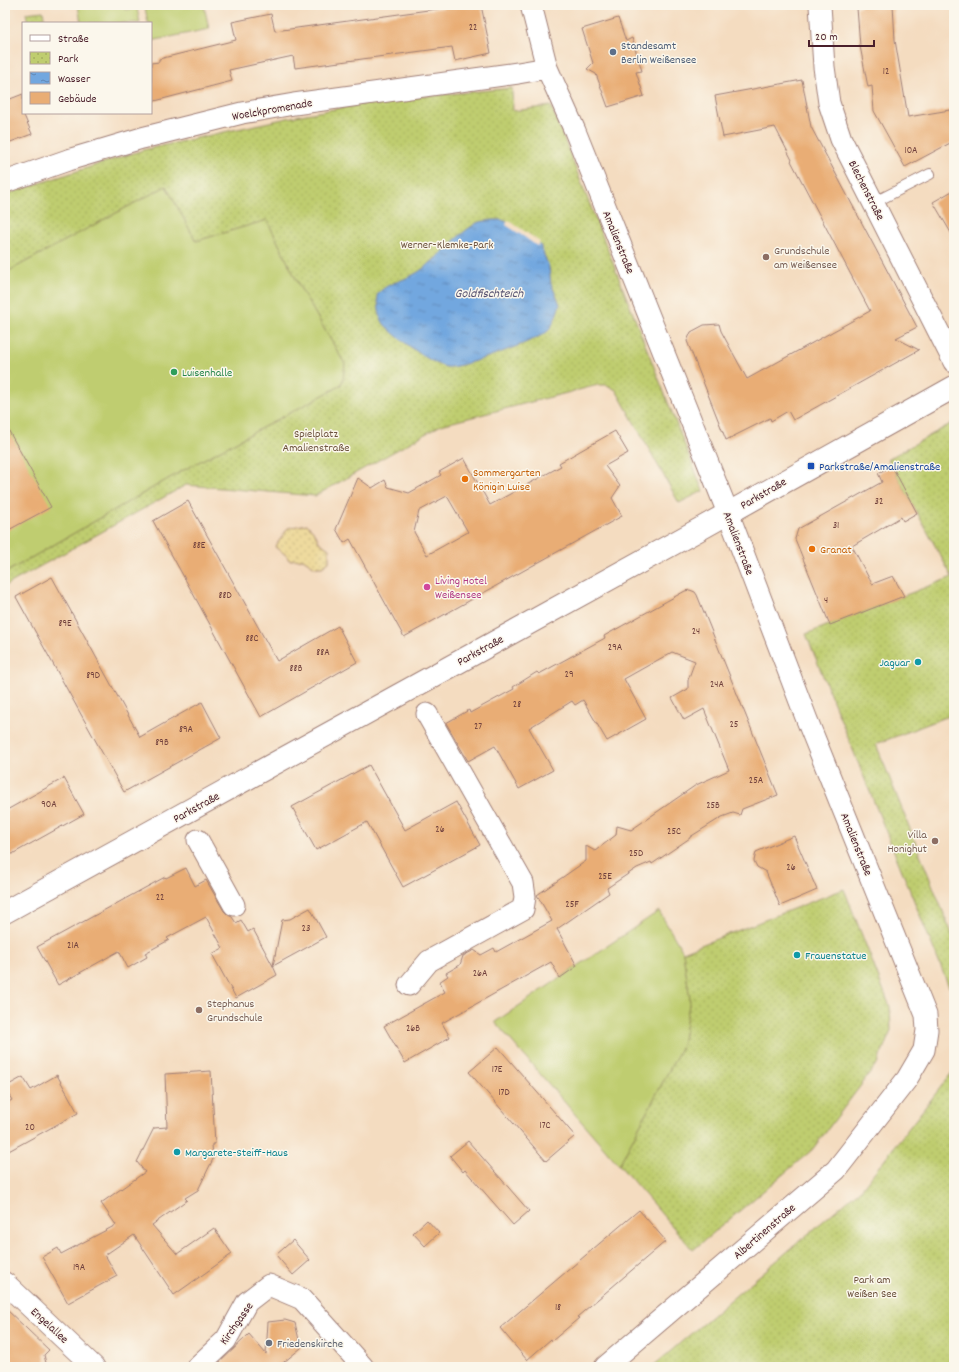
<svg xmlns="http://www.w3.org/2000/svg" width="959" height="1372" viewBox="0 0 959 1372" font-family="Dekko,sans-serif">
  <style>
    .grass { fill: #bfcd6f; stroke: #84764d }
    .sand { fill: url(#sand-dots); stroke: #9c7c64 }
    .park { fill: url(#park-dots); stroke: #84764d }
    .water { fill: url(#water-ripples); stroke: #5e6385 }
    .pier { fill: #f4dcc0 }
    .building { fill: #e9ad75; fill-rule: evenodd }
    .lines { fill: none; stroke-linecap: round; stroke-linejoin: round }
    .service-casing { stroke: #9f7e76; stroke-width: 12 }
    .minor-casing { stroke: #9f7e76; stroke-width: 23 }
    .tertiary-casing { stroke: #9f7e76; stroke-width: 24 }
    .service { stroke: #fff; stroke-width: 10 }
    .minor { stroke: #fff; stroke-width: 21 }
    .tertiary { stroke: #fff; stroke-width: 22 }
    .service-dot { fill: #5c6f8a; stroke: #fbf7ec; stroke-width: 1.5 }
    .education-dot { fill: #8d6e63; stroke: #fbf7ec; stroke-width: 1.5 }
    .leisure-dot { fill: #2e9e5b; stroke: #fbf7ec; stroke-width: 1.5 }
    .transit-dot { fill: #1a4fb4; stroke: #fbf7ec; stroke-width: 1.5 }
    .food-dot { fill: #e8710a; stroke: #fbf7ec; stroke-width: 1.5 }
    .hotel-dot { fill: #d1479c; stroke: #fbf7ec; stroke-width: 1.5 }
    .culture-dot { fill: #0f9aa8; stroke: #fbf7ec; stroke-width: 1.5 }
    .worship-dot { fill: #6b7280; stroke: #fbf7ec; stroke-width: 1.5 }
    .labels { text-anchor: middle; stroke-width: 3; stroke-linejoin: round; paint-order: stroke }
    .number-label { font-size: 10px; fill: #72423e }
    .service-label { font-size: 12px; fill: #4e5e75; stroke: #fbf7ec; text-anchor: start }
    .street-label { font-size: 12px; fill: #4a1f2b; stroke: #fbf7ec }
    .park-label { font-size: 12px; fill: #6d533f; stroke: #fbf7ec }
    .education-label { font-size: 12px; fill: #785e54; stroke: #fbf7ec; text-anchor: start }
    .leisure-label { font-size: 12px; fill: #27864d; stroke: #fbf7ec; text-anchor: start }
    .transit-label { font-size: 12px; fill: #164399; stroke: #fbf7ec; text-anchor: start }
    .food-label { font-size: 12px; fill: #c56008; stroke: #fbf7ec; text-anchor: start }
    .hotel-label { font-size: 12px; fill: #b23c85; stroke: #fbf7ec; text-anchor: start }
    .culture-label { font-size: 12px; fill: #0d838f; stroke: #fbf7ec; text-anchor: start }
    .worship-label { font-size: 12px; fill: #5b616d; stroke: #fbf7ec; text-anchor: start }
    .water-label { font-size: 13px; font-style: italic; fill: #5a5573; stroke: #fbf7ec }
  </style>
  <defs>
    <pattern id="sand-dots" width="8" height="8" patternUnits="userSpaceOnUse"><rect width="8" height="8" fill="#eeda9e"/><path d="M2 2h.1M6 6h.1" fill="none" stroke="#cebb88" stroke-width="1.8" stroke-linecap="round"/></pattern>
    <pattern id="park-dots" width="8" height="8" patternUnits="userSpaceOnUse"><rect width="8" height="8" fill="#bfcd6f"/><path d="M2 2h.1M6 6h.1" fill="none" stroke="#a6b060" stroke-width="1.8" stroke-linecap="round"/></pattern>
    <pattern id="water-ripples" width="26" height="14" patternUnits="userSpaceOnUse"><rect width="26" height="14" fill="#72a7df"/><path d="M2 4q2-2 4 0t4 0M15 11q2-2 4 0t4 0" fill="none" stroke="#6087b5"/></pattern>
  </defs>
  <rect width="100%" height="100%" fill="#fbf7ec"/>
  <filter id="ink" filterUnits="userSpaceOnUse"><feTurbulence type="fractalNoise" baseFrequency=".025" numOctaves="2"/><feDisplacementMap in="SourceGraphic" scale="8" xChannelSelector="R" yChannelSelector="G"/><feConvolveMatrix kernelMatrix="1 2 1 2 8 2 1 2 1" color-interpolation-filters="sRGB"/></filter>
  <filter id="wash" filterUnits="userSpaceOnUse"><feTurbulence type="fractalNoise" baseFrequency=".012" numOctaves="4" result="noise"/><feDisplacementMap in="SourceGraphic" scale="16" xChannelSelector="R" yChannelSelector="G"/><feGaussianBlur stdDeviation="0.9" result="paint"/><feColorMatrix in="noise" values="0 0 0 0 0 0 0 0 0 0 0 0 0 0 0 0 0 1.4 0 .05"/><feComposite in="paint" operator="in"/></filter>
  <g filter="url(#wash)">
    <rect width="100%" height="100%" fill="#f4dcc0"/>
    <path class="grass" d="M 78,5 L 124,5 L 125,10 L 137,8 L 140,23 L 81,23 Z
      M 161,5 L 204,5 L 209,29 L 151,41 L 151,23 L 148,23 L 145,8 Z
      M 166,186 L 196,241 L 267,220 L 301,289 L 345,364 L 343,380 L 340,386 L 182,471 L 5,573 L 5,273 Z
      M 659,911 L 683,952 L 690,999 L 682,1046 L 619,1165 L 495,1022 Z"/>
    <path class="sand" d="M 307,524 L 315,533 L 319,542 L 329,549 L 329,562 L 322,567 L 315,567 L 303,559 L 289,560 L 286,555 L 275,547 L 288,528 Z"/>
    <path class="park" d="M 43,11 L 45,23 L 28,23 L 26,13 Z
      M 512,88 L 513,111 L 551,106 L 703,491 L 679,503 L 616,390 L 607,385 L 598,385 L 441,425 L 315,496 L 186,485 L 5,586 L 5,573 L 182,471 L 340,386 L 343,380 L 345,364 L 301,289 L 267,220 L 196,241 L 166,186 L 5,273 L 5,195 L 37,184 L 143,150 L 301,115 L 385,100 Z
      M 954,422 L 954,714 L 876,744 L 954,939 L 954,988 L 949,987 L 806,634 L 952,577 L 888,459 Z
      M 844,889 L 890,1007 L 891,1031 L 877,1064 L 812,1150 L 693,1250 L 619,1165 L 682,1046 L 690,999 L 683,952 Z
      M 954,1070 L 954,1367 L 652,1367 L 862,1188 Z"/>
    <path class="water" d="M 493,220 L 502,220 L 507,222 L 540,245 L 549,267 L 551,284 L 560,304 C 558,310 553,327 548,331 C 539,340 457,370 446,367 C 431,364 394,336 384,324 C 378,316 379,304 377,295 C 385,284 398,282 409,277 C 435,265 451,239 475,224 C 479,221 487,221 493,220 Z"/>
    <path class="pier" d="M 508,220 L 540,242 L 537,246 L 523,236 L 506,225 Z"/>
    <g id="blocks">
      <path class="building" d="M 443,5 L 481,5 L 491,53 L 455,61 L 452,47 L 295,68 L 293,56 L 229,70 L 232,81 L 151,102 L 151,63 L 159,62 L 159,59 L 236,40 L 232,22 L 271,14 L 275,31 L 443,8 Z
        M 861,5 L 893,5 L 895,40 L 908,117 L 950,110 L 954,117 L 954,141 L 905,167 L 874,111 L 872,86 L 868,87 L 860,46 L 857,8 L 861,7 Z
        M 618,18 L 626,41 L 632,38 L 642,71 L 636,72 L 644,96 L 608,107 L 596,74 L 587,69 L 593,63 L 582,29 Z
        M 802,80 L 811,127 L 917,327 L 896,338 L 919,350 L 793,420 L 788,411 L 771,421 L 770,418 L 726,440 L 687,341 L 691,332 L 704,325 L 719,324 L 721,331 L 747,379 L 870,311 L 791,161 L 792,160 L 775,127 L 723,137 L 715,96 Z
        M 23,94 L 23,113 L 32,134 L 5,144 L 5,101 Z
        M 954,190 L 954,238 L 933,202 Z
        M 5,424 L 51,507 L 5,532 Z
        M 615,431 L 628,453 L 605,466 L 620,486 L 612,498 L 622,516 L 404,637 L 350,539 L 344,543 L 336,529 L 358,478 L 372,488 L 385,480 L 388,487 L 409,493 L 441,475 L 439,472 L 464,458 L 490,505 L 561,466 L 559,463 ZM 447,496 L 468,532 L 427,555 L 414,532 L 419,511 Z
        M 892,466 L 917,513 L 903,521 L 901,517 L 852,546 L 872,584 L 893,576 L 904,596 L 830,625 L 795,539 L 798,529 L 882,482 L 878,473 Z
        M 188,501 L 277,661 L 338,626 L 357,662 L 261,717 L 153,521 Z
        M 52,577 L 140,737 L 202,702 L 221,738 L 124,792 L 16,597 Z
        M 690,590 L 695,592 L 697,595 L 778,795 L 742,809 L 740,815 L 733,813 L 722,817 L 690,837 L 690,838 L 652,864 L 651,862 L 637,868 L 607,888 L 609,893 L 557,929 L 577,966 L 560,978 L 551,962 L 442,1023 L 450,1037 L 405,1063 L 384,1026 L 445,992 L 439,982 L 448,976 L 446,973 L 460,965 L 463,956 L 474,950 L 481,955 L 494,948 L 496,952 L 552,921 L 537,895 L 586,861 L 586,846 L 595,851 L 616,835 L 617,826 L 631,830 L 696,785 L 729,770 L 704,709 L 684,720 L 672,698 L 688,689 L 688,680 L 695,661 L 672,652 L 624,679 L 646,719 L 607,741 L 583,700 L 575,705 L 572,701 L 529,728 L 553,770 L 519,789 L 495,746 L 468,761 L 446,723 L 469,710 L 470,713 L 514,689 L 513,687 L 537,672 L 539,674 L 605,638 L 604,636 L 685,591 Z
        M 369,765 L 405,830 L 456,802 L 480,845 L 403,887 L 367,822 L 316,850 L 292,807 Z
        M 64,778 L 84,814 L 5,858 L 5,811 Z
        M 794,836 L 817,890 L 780,906 L 766,872 L 757,867 L 754,861 L 756,852 Z
        M 186,868 L 195,886 L 206,880 L 224,911 L 228,915 L 232,917 L 236,923 L 241,920 L 248,932 L 253,929 L 273,966 L 282,920 L 290,919 L 310,908 L 326,937 L 273,966 L 277,975 L 236,998 L 212,954 L 223,948 L 206,917 L 167,938 L 169,940 L 145,953 L 147,957 L 128,968 L 119,951 L 58,985 L 37,947 L 165,877 L 166,878 Z
        M 498,1047 L 575,1136 L 546,1161 L 469,1072 Z
        M 211,1071 L 215,1144 L 212,1144 L 213,1159 L 198,1190 L 185,1198 L 187,1200 L 152,1225 L 177,1254 L 214,1228 L 232,1254 L 174,1295 L 134,1235 L 105,1255 L 117,1276 L 68,1303 L 42,1257 L 58,1248 L 61,1254 L 116,1225 L 101,1203 L 145,1172 L 137,1162 L 154,1128 L 167,1127 L 165,1074 Z
        M 57,1075 L 78,1113 L 5,1153 L 5,1104 L 12,1100 L 5,1089 L 5,1087 L 23,1077 L 31,1090 Z
        M 468,1141 L 529,1211 L 513,1225 L 465,1170 L 463,1172 L 450,1156 Z
        M 639,1210 L 666,1241 L 577,1317 L 579,1318 L 552,1341 L 551,1339 L 527,1360 L 500,1328 Z
        M 427,1220 L 439,1233 L 425,1246 L 413,1233 Z
        M 293,1240 L 310,1260 L 293,1275 L 276,1255 Z
        M 5,1308 L 49,1350 L 44,1355 L 47,1367 L 5,1367 Z
        M 285,1320 L 295,1323 L 301,1348 L 278,1367 L 215,1367 L 249,1334 L 266,1354 L 268,1322 Z"/>
    </g>
  </g>
  <g filter="url(#ink)">
    <use href="#blocks" fill-opacity="0" stroke="#9f7e76" stroke-width="1"/>
    <g class="lines">
      <defs>
        <path id="service" d="M 873,203 L 930,174"/>
        <path id="minor" d="M 531,5 L 547,68 L 575,131 L 728,513 L 807,720 L 926,1015 L 927,1030 L 924,1050 L 907,1079 L 836,1170 L 605,1367
          M 820,5 L 824,67 L 829,103 L 841,139 L 954,362
          M 5,182 L 68,160 L 142,138 L 242,113 L 294,104 L 518,73 L 547,68
          M 198,840 L 234,905
          M 409,985 L 429,961 L 523,909 L 525,897 L 523,883 L 427,714
          M 5,1283 L 94,1367
          M 197,1367 L 226,1340 L 247,1302 L 269,1285 L 302,1299 L 363,1367"/>
        <path id="tertiary" d="M 5,912 L 700,529 L 954,387"/>
      </defs>
      <use href="#service" class="service-casing"/>
      <use href="#minor" class="minor-casing"/>
      <use href="#tertiary" class="tertiary-casing"/>
      <use href="#service" class="service"/>
      <use href="#minor" class="minor"/>
      <use href="#tertiary" class="tertiary"/>
    </g>
  </g>
  <circle class="service-dot" cx="613" cy="52" r="4"/>
  <g class="education-dot">
    <circle cx="766" cy="257" r="4"/>
    <circle cx="935" cy="841" r="4"/>
    <circle cx="199" cy="1010" r="4"/>
  </g>
  <circle class="leisure-dot" cx="174" cy="372" r="4"/>
  <rect class="transit-dot" x="807" y="462" width="8" height="8" rx="2"/>
  <g class="food-dot">
    <circle cx="465" cy="479" r="4"/>
    <circle cx="812" cy="549" r="4"/>
  </g>
  <circle class="hotel-dot" cx="427" cy="587" r="4"/>
  <g class="culture-dot">
    <circle cx="918" cy="662" r="4"/>
    <circle cx="797" cy="955" r="4"/>
    <circle cx="177" cy="1152" r="4"/>
  </g>
  <circle class="worship-dot" cx="269" cy="1343" r="4"/>
  <g class="labels">
    <g class="number-label">
      <text x="473" y="30">22</text>
      <text x="886" y="74">12</text>
      <text x="911" y="153">10A</text>
      <text x="879" y="504">32</text>
      <text x="836" y="528">31</text>
      <text x="199" y="548">88E</text>
      <text x="225" y="598">88D</text>
      <text x="826" y="603">4</text>
      <text x="65" y="626">89E</text>
      <text x="696" y="634">24</text>
      <text x="252" y="641">88C</text>
      <text x="615" y="650">29A</text>
      <text x="323" y="655">88A</text>
      <text x="296" y="671">88B</text>
      <text x="569" y="677">29</text>
      <text x="93" y="678">89D</text>
      <text x="717" y="687">24A</text>
      <text x="517" y="707">28</text>
      <text x="734" y="727">25</text>
      <text x="478" y="729">27</text>
      <text x="186" y="732">89A</text>
      <text x="162" y="745">89B</text>
      <text x="756" y="783">25A</text>
      <text x="49" y="807">90A</text>
      <text x="713" y="808">25B</text>
      <text x="440" y="832">26</text>
      <text x="674" y="834">25C</text>
      <text x="636" y="856">25D</text>
      <text x="791" y="870">26</text>
      <text x="605" y="879">25E</text>
      <text x="160" y="900">22</text>
      <text x="572" y="907">25F</text>
      <text x="306" y="931">23</text>
      <text x="73" y="948">21A</text>
      <text x="480" y="976">26A</text>
      <text x="413" y="1031">26B</text>
      <text x="497" y="1072">17E</text>
      <text x="504" y="1095">17D</text>
      <text x="545" y="1128">17C</text>
      <text x="30" y="1130">20</text>
      <text x="79" y="1270">19A</text>
      <text x="558" y="1310">18</text>
    </g>
    <g class="service-label">
      <text x="621" y="49">Standesamt<tspan x="621" dy="14">Berlin Weißensee</tspan></text>
    </g>
    <g class="street-label">
      <text transform="translate(272 109) rotate(-10)" y="4">Woelckpromenade</text>
      <text transform="translate(867 190) rotate(63)" y="4">Blechenstraße</text>
      <text transform="translate(619 242) rotate(68)" y="4">Amalienstraße</text>
      <text transform="translate(763 493) rotate(-30)" y="4">Parkstraße</text>
      <text transform="translate(739 543) rotate(69)" y="4">Amalienstraße</text>
      <text transform="translate(480 650) rotate(-29)" y="4">Parkstraße</text>
      <text transform="translate(196 807) rotate(-29)" y="4">Parkstraße</text>
      <text transform="translate(857 844) rotate(68)" y="4">Amalienstraße</text>
      <text transform="translate(764 1231) rotate(-41)" y="4">Albertinenstraße</text>
      <text transform="translate(236 1323) rotate(-55)" y="4">Kirchgasse</text>
      <text transform="translate(50 1325) rotate(43)" y="4">Engelallee</text>
    </g>
    <g class="park-label">
      <text x="447" y="248">Werner-Klemke-Park</text>
      <text x="316" y="437">Spielplatz<tspan x="316" dy="14">Amalienstraße</tspan></text>
      <text x="872" y="1283">Park am<tspan x="872" dy="14">Weißen See</tspan></text>
    </g>
    <g class="education-label">
      <text x="774" y="254">Grundschule<tspan x="774" dy="14">am Weißensee</tspan></text>
      <text x="927" y="838" text-anchor="end">Villa<tspan x="927" dy="14">Honighut</tspan></text>
      <text x="207" y="1007">Stephanus<tspan x="207" dy="14">Grundschule</tspan></text>
    </g>
    <g class="leisure-label">
      <text x="182" y="376">Luisenhalle</text>
    </g>
    <g class="transit-label">
      <text x="819" y="470">Parkstraße/Amalienstraße</text>
    </g>
    <g class="food-label">
      <text x="473" y="476">Sommergarten<tspan x="473" dy="14">Königin Luise</tspan></text>
      <text x="820" y="553">Granat</text>
    </g>
    <g class="hotel-label">
      <text x="435" y="584">Living Hotel<tspan x="435" dy="14">Weißensee</tspan></text>
    </g>
    <g class="culture-label">
      <text x="910" y="666" text-anchor="end">Jaguar</text>
      <text x="805" y="959">Frauenstatue</text>
      <text x="185" y="1156">Margarete-Steiff-Haus</text>
    </g>
    <g class="worship-label">
      <text x="277" y="1347">Friedenskirche</text>
    </g>
    <g class="water-label">
      <text x="489" y="297">Goldfischteich</text>
    </g>
  </g>
  <rect width="959" height="1372" fill="none" stroke="#fbf7ec" stroke-width="20"/>
  <rect x="22" y="22" width="130" height="92" fill="#fbf7ec" stroke="#b4a19f"/>
  <rect x="30" y="35" width="20" height="6" fill="#ffffff" stroke="#b4a19f"/>
  <text x="58" y="42" font-size="12" fill="#4a1f2b">Straße</text>
  <rect x="30" y="52" width="20" height="12" fill="url(#park-dots)" stroke="#b4a19f"/>
  <text x="58" y="62" font-size="12" fill="#4a1f2b">Park</text>
  <rect x="30" y="72" width="20" height="12" fill="url(#water-ripples)" stroke="#b4a19f"/>
  <text x="58" y="82" font-size="12" fill="#4a1f2b">Wasser</text>
  <rect x="30" y="92" width="20" height="12" fill="#e9ad75" stroke="#b4a19f"/>
  <text x="58" y="102" font-size="12" fill="#4a1f2b">Gebäude</text>
  <path d="M809 40v6h65v-6" fill="none" stroke="#4a1f2b" stroke-width="2"/>
  <text x="815" y="40" font-size="12" fill="#4a1f2b" stroke="#fbf7ec" stroke-width="3" paint-order="stroke">20 m</text>
</svg>
